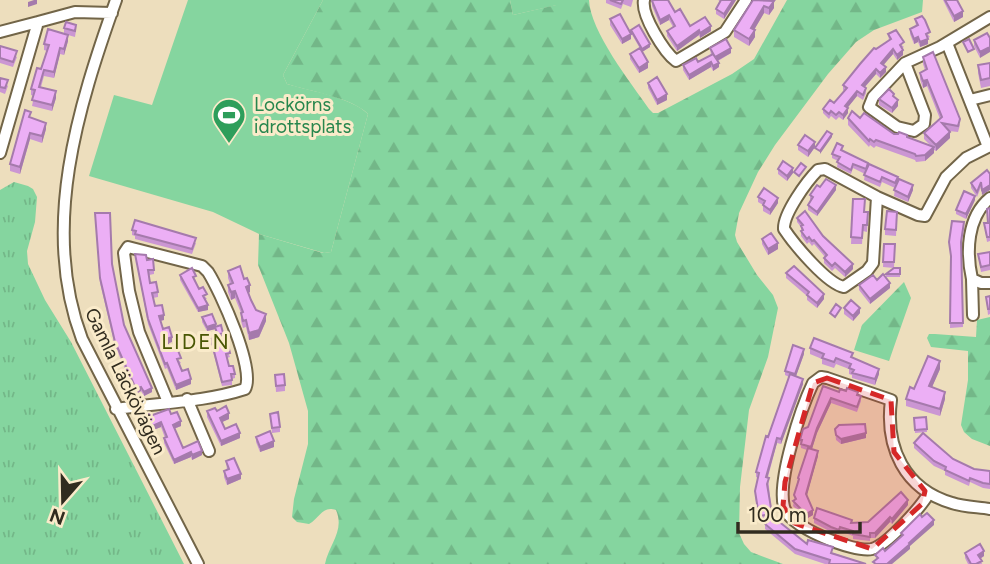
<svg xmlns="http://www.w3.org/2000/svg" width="990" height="564" viewBox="0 0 990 564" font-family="Figtree,sans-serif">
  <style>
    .grass { fill: #85d59f }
    .forest { fill: url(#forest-firs) }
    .park { fill: url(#park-tufts) }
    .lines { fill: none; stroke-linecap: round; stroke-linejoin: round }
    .minor-casing { stroke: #726548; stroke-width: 14 }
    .minor { stroke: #fff; stroke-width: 10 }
    .wall { fill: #cb96d3 }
    .shaded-wall { fill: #a57aac }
    .building { fill: #ecaff5; stroke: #a57aac; stroke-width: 2 }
    .marked { fill: #d62828; fill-opacity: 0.2; stroke: #d62828; stroke-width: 5; stroke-dasharray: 14 9; stroke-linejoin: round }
    .labels { text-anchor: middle; stroke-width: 6; stroke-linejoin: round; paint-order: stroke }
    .leisure-label { font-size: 19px; fill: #27864d; stroke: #faebca; text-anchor: start }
    .street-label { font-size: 19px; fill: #312c1f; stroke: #faebca }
    .neighbourhood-label { font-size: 21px; letter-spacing: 2px; fill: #495704; stroke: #faebca }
  </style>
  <defs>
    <pattern id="forest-firs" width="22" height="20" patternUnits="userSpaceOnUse" patternTransform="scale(1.75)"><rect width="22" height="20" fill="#85d59f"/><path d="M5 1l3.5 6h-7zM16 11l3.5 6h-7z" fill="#73b788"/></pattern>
    <pattern id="park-tufts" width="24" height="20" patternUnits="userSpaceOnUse" patternTransform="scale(1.75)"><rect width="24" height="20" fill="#85d59f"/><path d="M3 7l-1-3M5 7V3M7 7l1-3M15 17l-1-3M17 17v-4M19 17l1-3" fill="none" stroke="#73b788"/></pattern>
  </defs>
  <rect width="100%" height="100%" fill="#eddebd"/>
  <path class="grass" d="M 188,0 L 323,0 L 283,75 L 287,84 C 310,91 351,97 368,114 L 331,252 L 324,253 L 259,234 L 213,212 L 89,176 L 114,95 L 152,105 Z
    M 510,0 L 556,0 L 557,5 L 513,15 Z"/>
  <path class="forest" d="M 323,0 L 510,0 L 513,15 L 556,5 L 556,0 L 589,0 C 590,31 631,83 649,109 L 653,113 L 658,113 L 732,74 L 754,59 L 787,0 L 923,0 L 922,12 L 874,30 L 856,42 L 828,74 L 775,145 L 758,172 L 739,213 L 735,235 L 737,242 L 757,275 L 773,295 L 778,308 L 768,357 L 749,410 L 740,487 L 739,533 L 744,544 L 751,552 L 783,564 L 325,564 C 329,544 345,531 336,510 C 322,505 320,518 309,524 L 297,522 L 292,517 L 294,499 L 308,444 L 308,411 L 289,343 L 258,265 L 259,234 L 323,253 L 331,252 L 368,114 C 353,98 309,91 287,84 L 283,75 Z
    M 904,282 L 911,298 L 889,361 L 854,350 L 862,325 Z
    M 990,317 L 990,446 L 972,439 L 964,432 L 961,425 L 968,380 L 968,351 L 931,347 L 927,338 L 929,334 L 935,334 L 976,337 L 977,320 Z"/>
  <path class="park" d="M 14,182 L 28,186 L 33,189 L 37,197 L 35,222 L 27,251 L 28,264 L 45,300 L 71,342 L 184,564 L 0,564 L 0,190 Z"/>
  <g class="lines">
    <defs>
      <path id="minor" d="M 116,0 C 78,107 40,228 82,339 L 198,564
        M 644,0 C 641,15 664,52 676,61 L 725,32 L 746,0
        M 0,32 L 38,22
        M 947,43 L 988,147
        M 905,63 L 925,115 L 924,124 L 914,131 L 897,127 L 869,107 L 873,97 L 905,63 L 940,47 L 990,17
        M 970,100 L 990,95
        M 0,153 L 38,22 L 75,12 L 112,13
        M 877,197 L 873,263 L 867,271 L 844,287 C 827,284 794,244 784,229 C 783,214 807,181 818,170 L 825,169 L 877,197 L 918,215 L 925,216 L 946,177 L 966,158 L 990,146
        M 990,198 C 967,217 966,252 972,279 L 981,283 L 990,283
        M 972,279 L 973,315
        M 187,399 L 209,451
        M 116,409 C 158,403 205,402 245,389 C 256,370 220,291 208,272 L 202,266 L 128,247 L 124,253 L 129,291 L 139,332 L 168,402
        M 929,493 C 921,507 887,545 872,549 C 853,553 789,527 784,507 C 777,480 801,408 813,383 L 821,377 L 827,378 L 891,400 C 885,447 904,489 952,503 C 964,507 978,507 990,509"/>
    </defs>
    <use href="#minor" class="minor-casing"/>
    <use href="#minor" class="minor"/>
  </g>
  <path class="wall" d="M 606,0 L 633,0 L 631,7 L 623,4 L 621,9 L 606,3 Z
    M 718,0 L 736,0 L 724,19 L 716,14 L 716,9 L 720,1 Z
    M 753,0 L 774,8 L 769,15 L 764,13 L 754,30 L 755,37 L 749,46 L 734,37 L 734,30 Z
    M 943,0 L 957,0 L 963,17 L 954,22 Z
    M 652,1 L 675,12 L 690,26 L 711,31 L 700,38 L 699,35 L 677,51 L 667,36 L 667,31 L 673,27 L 669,20 L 660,25 L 652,6 Z
    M 610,19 L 631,39 L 622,44 L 610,25 Z
    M 915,19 L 930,37 L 927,38 L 928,44 L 920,47 L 918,42 L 914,44 L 910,34 L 910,29 L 916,26 Z
    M 64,28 L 76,30 L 75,37 L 68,35 L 68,41 L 64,55 L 60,54 L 54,78 L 44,76 L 41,87 L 56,98 L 52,111 L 32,106 L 34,96 L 31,95 L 31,89 L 41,69 L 47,51 L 44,50 L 44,44 L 64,33 Z
    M 631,30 L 650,47 L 642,52 L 631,33 Z
    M 987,33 L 980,58 L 974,46 L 974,40 Z
    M 888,34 L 904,47 L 902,48 L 903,55 L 897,60 L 893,54 L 883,65 L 886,72 L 880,78 L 876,74 L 865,87 L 866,93 L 863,100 L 857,96 L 847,108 L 848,113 L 843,120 L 839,117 L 836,120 L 831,116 L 829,119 L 823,113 L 823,109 L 834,103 L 844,91 L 843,90 L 843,85 L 876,49 L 889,40 Z
    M 0,46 L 17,57 L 13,67 L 0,63 Z
    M 710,48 L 731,53 L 718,61 L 719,67 L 713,71 L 711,67 L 689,80 L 683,70 L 683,65 L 698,62 L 711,55 Z
    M 630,54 L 648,68 L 639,73 L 630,59 Z
    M 923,57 L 960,125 L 958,132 L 949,131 L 950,138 L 936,151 L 934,150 L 934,153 L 925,161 L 916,162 L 915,160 L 876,146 L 874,148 L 870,145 L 869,147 L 848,125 L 848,118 L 930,145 L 924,139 L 924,133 L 940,119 L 927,86 L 923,88 L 920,79 L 920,73 L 925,70 L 923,64 Z
    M 990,63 L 990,86 L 981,88 L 978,73 L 978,65 Z
    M 0,78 L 8,86 L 5,94 L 0,92 Z
    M 648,83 L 667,100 L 657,105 L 648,88 Z
    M 894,97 L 898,106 L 892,113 L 879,105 L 879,99 Z
    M 31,118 L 46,129 L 42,143 L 30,139 L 20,174 L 10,171 L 10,164 Z
    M 798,145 L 815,147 L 808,157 L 798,150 Z
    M 843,150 L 842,151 L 868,167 L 913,190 L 908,202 L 894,196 L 895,188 L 882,182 L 880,187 L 864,180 L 865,174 L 853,168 L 851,174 L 837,167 L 838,161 L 832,158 L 832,154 Z
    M 778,169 L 793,173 L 787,181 L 778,174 Z
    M 990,174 L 982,195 L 981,187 L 977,197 L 971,188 L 971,183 Z
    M 820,187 L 836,190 L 817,216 L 808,210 L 808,205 L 811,200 L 810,199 L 810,195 Z
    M 758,197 L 778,203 L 770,215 L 763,211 L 763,205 L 758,202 Z
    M 853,199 L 864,212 L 868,212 L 867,232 L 863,231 L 862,244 L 851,244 Z
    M 975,200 L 966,219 L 956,214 L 956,210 Z
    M 990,208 L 990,241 L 987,242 L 984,223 L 988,223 Z
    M 897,212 L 896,236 L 885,235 L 885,229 Z
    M 95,213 L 112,264 L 124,325 L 152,392 L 144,396 L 141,391 L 136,394 L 115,346 L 100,283 Z
    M 797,218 L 823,236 L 853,269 L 845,277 L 835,268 L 832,271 L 824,263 L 824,258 L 825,257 L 814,244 L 812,246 L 809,242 L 807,244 L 801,236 L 801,227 L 797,222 Z
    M 964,226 L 961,246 L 963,327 L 950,328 L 951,260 L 949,242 Z
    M 132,230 L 196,243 L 192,254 L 135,239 L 135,236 L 132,235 Z
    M 762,239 L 778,249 L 768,255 L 762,244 Z
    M 884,244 L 895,244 L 894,268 L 883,267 Z
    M 990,252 L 990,270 L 981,272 L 978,254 Z
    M 135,254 L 147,260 L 154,270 L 154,274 L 149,275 L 150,283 L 158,292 L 158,297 L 153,298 L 155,306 L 164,320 L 160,321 L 163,329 L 172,342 L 168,343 L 171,350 L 181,363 L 179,364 L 182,371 L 191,384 L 176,390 L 167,368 L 165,369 L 148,324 Z
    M 900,268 L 900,277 L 886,277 L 886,274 Z
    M 228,271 L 250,292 L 248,293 L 251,300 L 256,310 L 266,321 L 259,337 L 249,340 L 246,327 L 243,328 L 241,321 L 241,313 L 235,298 L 231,300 L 228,292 L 228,285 L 230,284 L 228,278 Z
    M 786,273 L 824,299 L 817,308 L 807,300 L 807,296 L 786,278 Z
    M 180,275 L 196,280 L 195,281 L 199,289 L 207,299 L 205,299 L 208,310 L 198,312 L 180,280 Z
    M 877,280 L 890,288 L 870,304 L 859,290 L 859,285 Z
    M 990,296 L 990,314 L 988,315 L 986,297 Z
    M 844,308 L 860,313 L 853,321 L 844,314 Z
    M 202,317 L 216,327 L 223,337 L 221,338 L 230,357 L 227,358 L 229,366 L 235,374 L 235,378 L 232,379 L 232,385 L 222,386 L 210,340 L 210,336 L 215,334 L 215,329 L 207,331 L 202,322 Z
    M 810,348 L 853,358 L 879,374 L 875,385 L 852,378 L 852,375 L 849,374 L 849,369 L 836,364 L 834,368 L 822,364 L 822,359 L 810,354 Z
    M 804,354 L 796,376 L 803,384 L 781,444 L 777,443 L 768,477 L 772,516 L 807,544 L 866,564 L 825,564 L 795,554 L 765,529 L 765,524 L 769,519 L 759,521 L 755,496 L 755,491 L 758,478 L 756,477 L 756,472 L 789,377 L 785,375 L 785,371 Z
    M 940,369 L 932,387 L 945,399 L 940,416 L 906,406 L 906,399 L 914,389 Z
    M 275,375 L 285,385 L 285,391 L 276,392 Z
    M 823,386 L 839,392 L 858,395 L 861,401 L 857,412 L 831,403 L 817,433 L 812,449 L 818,456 L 806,496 L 813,515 L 806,519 L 793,506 L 798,478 L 807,450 L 801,448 L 800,440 L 808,427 Z
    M 207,411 L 217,411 L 229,419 L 222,422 L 225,429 L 240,438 L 221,446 L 207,417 Z
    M 171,414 L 181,426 L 174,429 L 183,448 L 202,455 L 192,460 L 191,457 L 174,464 L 164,443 L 164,438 L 165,438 L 161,427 L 148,432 L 144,421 L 144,416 Z
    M 270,414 L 280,427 L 280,432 L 272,433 Z
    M 926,417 L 927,432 L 915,433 L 914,418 Z
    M 835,429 L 866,438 L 841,444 L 836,440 Z
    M 256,437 L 274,447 L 260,452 L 256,442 Z
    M 914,443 L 974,469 L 990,471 L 990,489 L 983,488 L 970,482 L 969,486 L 945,475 L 945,471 L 934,466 L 914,448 Z
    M 226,461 L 241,479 L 227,485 L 224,477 L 224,471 L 227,470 Z
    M 908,505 L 892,524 L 890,522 L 875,538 L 870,538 L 870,541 L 853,539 L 853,536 L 840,531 L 839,534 L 831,532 L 814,523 L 814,518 L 852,523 L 868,522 Z
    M 965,553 L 984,556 L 980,559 L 982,564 L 968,564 L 965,558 Z"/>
  <path class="shaded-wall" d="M 34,0 L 37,0 L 37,4 L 28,7 L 28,2 Z
    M 733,0 L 736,0 L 724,19 L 724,14 Z
    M 774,1 L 774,8 L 769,15 L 769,8 Z
    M 764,6 L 764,13 L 751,35 L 751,28 Z
    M 963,11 L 963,17 L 954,22 L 954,16 Z
    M 669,15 L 669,20 L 660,25 L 660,20 Z
    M 711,26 L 711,31 L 700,38 L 700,33 Z
    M 699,30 L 699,35 L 677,51 L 677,46 Z
    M 755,30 L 755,37 L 749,46 L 749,39 Z
    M 631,34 L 631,39 L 622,44 L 622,39 Z
    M 68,35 L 68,41 L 64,55 L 64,49 Z
    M 918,37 L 918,42 L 914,44 L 914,39 Z
    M 928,39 L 928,44 L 920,47 L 920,42 Z
    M 650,44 L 650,47 L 642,52 L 642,49 Z
    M 990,47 L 990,52 L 980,58 L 980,52 Z
    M 60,48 L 60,54 L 54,78 L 54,72 Z
    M 731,48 L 731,53 L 715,62 L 715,57 Z
    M 893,49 L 893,54 L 881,68 L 881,63 Z
    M 903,50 L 903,55 L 897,60 L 897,55 Z
    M 648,62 L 648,68 L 639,73 L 639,68 Z
    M 711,62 L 711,67 L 689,80 L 689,75 Z
    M 719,63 L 719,67 L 713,71 L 713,66 Z
    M 886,67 L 886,72 L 880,78 L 880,73 Z
    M 876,69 L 876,74 L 862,90 L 862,85 Z
    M 927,80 L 927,86 L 923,88 L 923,81 Z
    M 56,91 L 56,98 L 52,111 L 52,105 Z
    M 857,91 L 857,96 L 845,111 L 845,106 Z
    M 667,94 L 667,100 L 657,105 L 657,100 Z
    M 898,100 L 898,106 L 892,113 L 892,108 Z
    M 848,108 L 848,113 L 843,120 L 843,115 Z
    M 46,123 L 46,129 L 42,143 L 42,136 Z
    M 950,132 L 950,138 L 936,151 L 936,145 Z
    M 30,133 L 30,139 L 20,174 L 20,167 Z
    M 832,134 L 832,137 L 820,154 L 820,151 Z
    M 815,142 L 815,147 L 808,157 L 808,151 Z
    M 934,147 L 934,153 L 925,161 L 925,155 Z
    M 793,168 L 793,173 L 787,181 L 787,176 Z
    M 836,185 L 836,190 L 817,216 L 817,212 Z
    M 913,185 L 913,190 L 908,202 L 908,197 Z
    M 990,185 L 990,190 L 982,195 L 982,190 Z
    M 975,196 L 975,200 L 966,219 L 966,214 Z
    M 778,198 L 778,203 L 770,215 L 770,210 Z
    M 778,243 L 778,249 L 768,255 L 768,249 Z
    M 853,264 L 853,269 L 845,277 L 845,272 Z
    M 890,283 L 890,288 L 870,304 L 870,299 Z
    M 250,285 L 250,292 L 246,294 L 246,287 Z
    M 235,291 L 235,298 L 231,300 L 231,292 Z
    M 824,294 L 824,299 L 817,308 L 817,303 Z
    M 208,305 L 208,310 L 198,312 L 198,308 Z
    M 860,308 L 860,313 L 853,321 L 853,316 Z
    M 266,314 L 266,321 L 259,337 L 249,340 L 249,333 Z
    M 164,315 L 164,320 L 159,321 L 159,316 Z
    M 216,324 L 216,329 L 207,331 L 207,327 Z
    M 172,337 L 172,342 L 166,344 L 166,339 Z
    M 804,349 L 804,354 L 795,379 L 795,374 Z
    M 940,361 L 940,369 L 929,394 L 929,386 Z
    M 879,369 L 879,374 L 875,385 L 875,379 Z
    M 191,379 L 191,384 L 176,390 L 176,385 Z
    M 803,379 L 803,384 L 781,444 L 781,439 Z
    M 141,387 L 141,391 L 136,394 L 136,389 Z
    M 152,388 L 152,392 L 144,396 L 144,392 Z
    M 945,392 L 945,399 L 940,416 L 940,409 Z
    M 831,398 L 831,403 L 817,433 L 811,452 L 811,447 L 817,428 Z
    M 229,413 L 229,419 L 220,423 L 220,418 Z
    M 181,421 L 181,426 L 173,429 L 173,425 Z
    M 161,422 L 161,427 L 148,432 L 148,428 Z
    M 240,433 L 240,438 L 221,446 L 221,441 Z
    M 866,433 L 866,438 L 841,444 L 841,439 Z
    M 777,438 L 777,443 L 766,482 L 766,477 Z
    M 274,441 L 274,447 L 260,452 L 260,447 Z
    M 202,451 L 202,455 L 192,460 L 192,455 Z
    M 818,451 L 818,456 L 806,499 L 806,494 Z
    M 191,452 L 191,457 L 174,464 L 174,460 Z
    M 241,474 L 241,479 L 227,485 L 227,479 Z
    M 908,500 L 908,505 L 892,524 L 892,519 Z
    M 813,510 L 813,515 L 806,519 L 806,514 Z
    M 890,517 L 890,522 L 875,538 L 875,533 Z
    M 934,520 L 934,525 L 910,546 L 910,549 L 892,564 L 887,564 Z
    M 984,551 L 984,556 L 978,560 L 978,555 Z"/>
  <path class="building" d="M 610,0 L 623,0 L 621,4 Z
    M 654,0 L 668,0 L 675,12 L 680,9 L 690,26 L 705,17 L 711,26 L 700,33 L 699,30 L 677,46 L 667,31 L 675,26 L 669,15 L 660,20 L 652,1 Z
    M 721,0 L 733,0 L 724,14 L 716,9 Z
    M 753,0 L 774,1 L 769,8 L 764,6 L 751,28 L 755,30 L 749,39 L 734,30 Z
    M 945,0 L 957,0 L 963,11 L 954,16 Z
    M 620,14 L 631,34 L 622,39 L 610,19 Z
    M 922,16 L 925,20 L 930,32 L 926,34 L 928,39 L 920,42 L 918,37 L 914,39 L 910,29 L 918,25 L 915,19 Z
    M 66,22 L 76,25 L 75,31 L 64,28 Z
    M 639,25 L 650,44 L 642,49 L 631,30 Z
    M 48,29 L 68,35 L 64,49 L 60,48 L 54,72 L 44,70 L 39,87 L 56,91 L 52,105 L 32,100 L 35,90 L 31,89 L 37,68 L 41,69 L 49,45 L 44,44 Z
    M 896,30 L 904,42 L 900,45 L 903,50 L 897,55 L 893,49 L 881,63 L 886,67 L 880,73 L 876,69 L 862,85 L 866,88 L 863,95 L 857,91 L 845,106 L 848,108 L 843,115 L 839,112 L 836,115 L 831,111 L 829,114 L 823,109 L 830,100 L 834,103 L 847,88 L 843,85 L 860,64 L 874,48 L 876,49 L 891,39 L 888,34 Z
    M 987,33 L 990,38 L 990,47 L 980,52 L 974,40 Z
    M 726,39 L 731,48 L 715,57 L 710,48 Z
    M 969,39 L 974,49 L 968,52 L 963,42 Z
    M 0,46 L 17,51 L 13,62 L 0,58 Z
    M 640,48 L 648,62 L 639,68 L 630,54 Z
    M 933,52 L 960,119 L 958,126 L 942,123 L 950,132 L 936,145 L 924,133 L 942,117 L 927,80 L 923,81 L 920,73 L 927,69 L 923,57 Z
    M 713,54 L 719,63 L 713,66 L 711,62 L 689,75 L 683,65 L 696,58 L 698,62 Z
    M 990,63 L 990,78 L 981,80 L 978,65 Z
    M 657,77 L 667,94 L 657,100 L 648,83 Z
    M 0,78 L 8,80 L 5,88 L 0,87 Z
    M 889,89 L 894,94 L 893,96 L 898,100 L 892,108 L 879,99 Z
    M 25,110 L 31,112 L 29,117 L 46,123 L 42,136 L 30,133 L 20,167 L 10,164 Z
    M 852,111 L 860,118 L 864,113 L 894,134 L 898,134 L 899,132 L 907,135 L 907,137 L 934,147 L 925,155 L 916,156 L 915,154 L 876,140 L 874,142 L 870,139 L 869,141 L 848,118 Z
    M 827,131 L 832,134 L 820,151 L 815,148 Z
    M 805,135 L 815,142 L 808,151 L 798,145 Z
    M 837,143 L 843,146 L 841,150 L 868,163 L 866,169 L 853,164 L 851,170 L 837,162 L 840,157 L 832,154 Z
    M 783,161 L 793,168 L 787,176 L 778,169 Z
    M 801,163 L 806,167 L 799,176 L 794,172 Z
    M 869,164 L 898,177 L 895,183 L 882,177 L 880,182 L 864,175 Z
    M 987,170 L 990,174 L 990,185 L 982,190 L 981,182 L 977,192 L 971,183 Z
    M 826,179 L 836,185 L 817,212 L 808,205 L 813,197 L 810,195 L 817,185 L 820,187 Z
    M 899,179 L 913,185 L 908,197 L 894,190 Z
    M 764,188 L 778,198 L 770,210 L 763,205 L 765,201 L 758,197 Z
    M 964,191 L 975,196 L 966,214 L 956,210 Z
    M 853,199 L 865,199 L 864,212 L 868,212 L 867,225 L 863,225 L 862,238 L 851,237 Z
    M 990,208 L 990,237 L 987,237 L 984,223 L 988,223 L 987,209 Z
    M 805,211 L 823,236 L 853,264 L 845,272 L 835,263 L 832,266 L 824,258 L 827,255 L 814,240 L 812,241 L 809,237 L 807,239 L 801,231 L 803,230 L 801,226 L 803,225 L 797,218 Z
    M 887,211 L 897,212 L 896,230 L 885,229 Z
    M 95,213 L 110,213 L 112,264 L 124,325 L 152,388 L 144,392 L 141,387 L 136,389 L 115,342 L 100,278 Z
    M 135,220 L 196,238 L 192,249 L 135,234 L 136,231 L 132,230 Z
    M 952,221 L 964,222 L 961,242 L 963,323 L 950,323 L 951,256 L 949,242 Z
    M 771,233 L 778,243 L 768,249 L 762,239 Z
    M 884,244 L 895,244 L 894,262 L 883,262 Z
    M 990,252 L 990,265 L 981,267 L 978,254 Z
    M 135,254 L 146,255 L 147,260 L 153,259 L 154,270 L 148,270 L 150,283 L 156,282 L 158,292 L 152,293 L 155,306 L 162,305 L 164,315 L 159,316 L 163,329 L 169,327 L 172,337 L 166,339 L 171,350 L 177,348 L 181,358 L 177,359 L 182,371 L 188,369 L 191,379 L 176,385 L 167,363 L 165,364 L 148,319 Z
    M 240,266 L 244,279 L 247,278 L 250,285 L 246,287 L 251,300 L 256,310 L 266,314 L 259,330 L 249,333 L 246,320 L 243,321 L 241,313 L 243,312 L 235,291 L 231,292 L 228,285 L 233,283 L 228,271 Z
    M 794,266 L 824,294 L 817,303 L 807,295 L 809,292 L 786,273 Z
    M 192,268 L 196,276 L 193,277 L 199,289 L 203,287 L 207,294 L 203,296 L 208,305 L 198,308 L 180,275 Z
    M 894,268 L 900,268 L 900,274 L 886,274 Z
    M 883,274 L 890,283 L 870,299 L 859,285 L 873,275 L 877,280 Z
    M 990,296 L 990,309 L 988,309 L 986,297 Z
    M 851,300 L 860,308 L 853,316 L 844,308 Z
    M 836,304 L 841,308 L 835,317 L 830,313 Z
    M 212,314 L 216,324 L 207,327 L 202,317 Z
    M 221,325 L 223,333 L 220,334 L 224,346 L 228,345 L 230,353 L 226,354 L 229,366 L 233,366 L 235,374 L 231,374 L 232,380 L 222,382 L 210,336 L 217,333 L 215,327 Z
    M 814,338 L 853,353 L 851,357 L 879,369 L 875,379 L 852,373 L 854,370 L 849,368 L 851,364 L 836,358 L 834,362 L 822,358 L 824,354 L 810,348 Z
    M 793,345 L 804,349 L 795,374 L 785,371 Z
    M 928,356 L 940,361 L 929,386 L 945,392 L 940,409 L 906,399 L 910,387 L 914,389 Z
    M 284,374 L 285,385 L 276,386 L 275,375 Z
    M 790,374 L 803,379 L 781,439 L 777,438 L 766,477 L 769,478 L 767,484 L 772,514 L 759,516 L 755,491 L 759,473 L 756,472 L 766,436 L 768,437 Z
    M 823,386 L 839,392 L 840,389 L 846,391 L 847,388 L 858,392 L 857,395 L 861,396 L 857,407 L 831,398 L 817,428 L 811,447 L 801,444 L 802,440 L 800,440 L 803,429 L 808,427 Z
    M 226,406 L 229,413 L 220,418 L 225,429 L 236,424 L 240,433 L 221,441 L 207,411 L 215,408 L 217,411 Z
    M 169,409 L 171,414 L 177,412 L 181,421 L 173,425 L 183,448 L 198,441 L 202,451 L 192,455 L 191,452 L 174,460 L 164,438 L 167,437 L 161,422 L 148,428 L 144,416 L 149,414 L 150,416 Z
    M 278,412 L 280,427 L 272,428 L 270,414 Z
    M 926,417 L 927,429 L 915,430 L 914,418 Z
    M 865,424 L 866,433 L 841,439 L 836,435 L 835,429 L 839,425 Z
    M 270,431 L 274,441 L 260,447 L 256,437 Z
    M 923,433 L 953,459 L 974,469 L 990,471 L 990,484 L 983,483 L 970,478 L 969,481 L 945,470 L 946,467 L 934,461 L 914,443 Z
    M 808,448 L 818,451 L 806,494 L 813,510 L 806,514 L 793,501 L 796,499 L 794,495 L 799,479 L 798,478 Z
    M 234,458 L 241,474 L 227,479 L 224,471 L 229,469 L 226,461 Z
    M 901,492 L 908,500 L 892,519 L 890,517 L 875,533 L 870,533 L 870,537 L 853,534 L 853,531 L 840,527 L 839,530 L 831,527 L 814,518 L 817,508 L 852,520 L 851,523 L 868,522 Z
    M 927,513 L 934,520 L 909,543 L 910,544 L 887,564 L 876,564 L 873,562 L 878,558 L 875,555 L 883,548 L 885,551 L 903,535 L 901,533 L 920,514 L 922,517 Z
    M 772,516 L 807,544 L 808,540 L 833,547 L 831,553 L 866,564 L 829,564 L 830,560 L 795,549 L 765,524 Z
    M 980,544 L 984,551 L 978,555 L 982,561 L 976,564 L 971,564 L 965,553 Z"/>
  <path class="marked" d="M 827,378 L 891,400 L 894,452 L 925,491 L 922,504 L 872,549 L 794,523 L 783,506 L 785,482 L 813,383 Z"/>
  <defs>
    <symbol id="stadium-pin" viewBox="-11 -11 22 30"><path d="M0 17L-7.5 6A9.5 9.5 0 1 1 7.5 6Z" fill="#2e9e5b" stroke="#faebca"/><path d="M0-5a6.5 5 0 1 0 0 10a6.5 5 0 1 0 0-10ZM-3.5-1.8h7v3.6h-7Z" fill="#fff"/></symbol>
  </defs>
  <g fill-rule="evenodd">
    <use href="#stadium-pin" x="210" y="96" width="38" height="52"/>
  </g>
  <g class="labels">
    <g class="leisure-label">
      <text x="254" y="111">Lockörns<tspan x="254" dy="22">idrottsplats</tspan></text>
    </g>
    <g class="street-label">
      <text transform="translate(126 381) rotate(64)" y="7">Gamla Läckövägen</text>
    </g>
    <g class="neighbourhood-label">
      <text x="196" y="349">LIDEN</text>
    </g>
  </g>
  <g transform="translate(63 501) rotate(200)" stroke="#faebca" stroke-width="5" paint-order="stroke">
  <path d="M0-5L12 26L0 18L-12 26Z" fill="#312c1f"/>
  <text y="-10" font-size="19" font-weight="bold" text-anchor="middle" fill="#312c1f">N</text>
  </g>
  <path d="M738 522v10h122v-10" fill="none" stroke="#312c1f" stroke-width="3.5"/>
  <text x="748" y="522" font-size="21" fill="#312c1f" stroke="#faebca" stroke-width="5" paint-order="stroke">100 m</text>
</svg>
